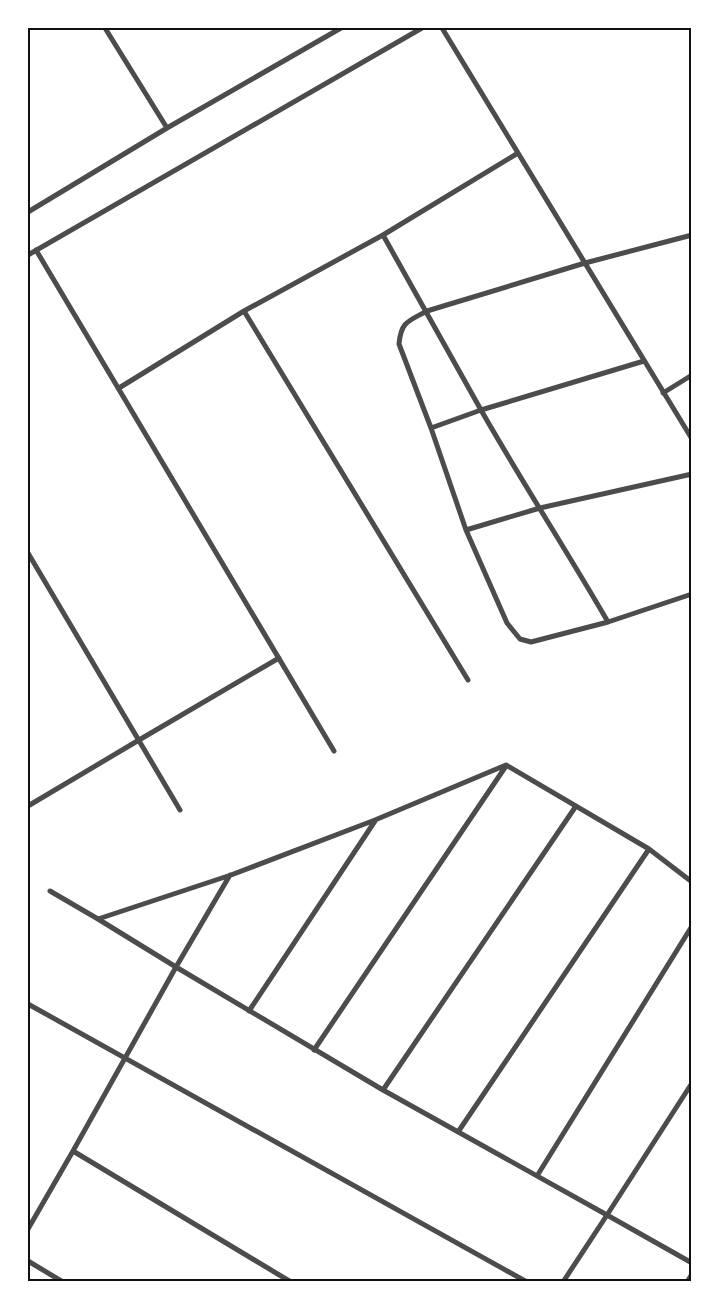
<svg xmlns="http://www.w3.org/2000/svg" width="719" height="1309" viewBox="0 0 719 1309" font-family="Bitter,serif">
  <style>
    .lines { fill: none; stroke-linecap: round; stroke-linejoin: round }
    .minor { stroke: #4c4c4c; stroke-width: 5 }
    .neatline { fill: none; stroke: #111; stroke-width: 2 }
  </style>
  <rect width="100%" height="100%" fill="#fff"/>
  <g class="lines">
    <path class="minor" d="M 105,28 L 167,128
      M 442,28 L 692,439
      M 28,212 L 167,128 L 341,28
      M 383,235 C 416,293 448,352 481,410 C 522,482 567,551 608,622
      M 692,235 L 585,263 L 427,311 C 409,321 401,321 399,344 L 431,428 L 466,530 L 507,623 L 520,639 L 531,642 L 608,622 L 692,594
      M 36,250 L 334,751
      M 28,255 L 422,28
      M 244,311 L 468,680
      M 119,388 L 244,311 L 383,235 L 518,153
      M 663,393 L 692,375
      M 431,428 L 481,410 L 644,361
      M 466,530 L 540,508 L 692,474
      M 28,553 L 180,810
      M 28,806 L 139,740 L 279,658
      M 50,891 L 98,919 L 231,875 L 375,820 L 506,765 L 649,849 L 692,882
      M 98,919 L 176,967 L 383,1090 L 607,1215 L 692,1263
      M 28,1004 L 527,1282
      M 249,1011 L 375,821
      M 314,1050 L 506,766
      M 383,1090 L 576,806
      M 458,1132 L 649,849
      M 73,1151 L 291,1282
      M 537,1176 L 692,926
      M 28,1229 L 73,1151 L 176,967 L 230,875
      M 28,1261 L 63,1282
      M 563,1282 L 607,1215 L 692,1083
      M 687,1282 L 692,1274"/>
  </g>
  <rect width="719" height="1309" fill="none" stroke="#ffffff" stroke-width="58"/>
  <rect x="29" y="29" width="661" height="1251" class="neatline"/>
</svg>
